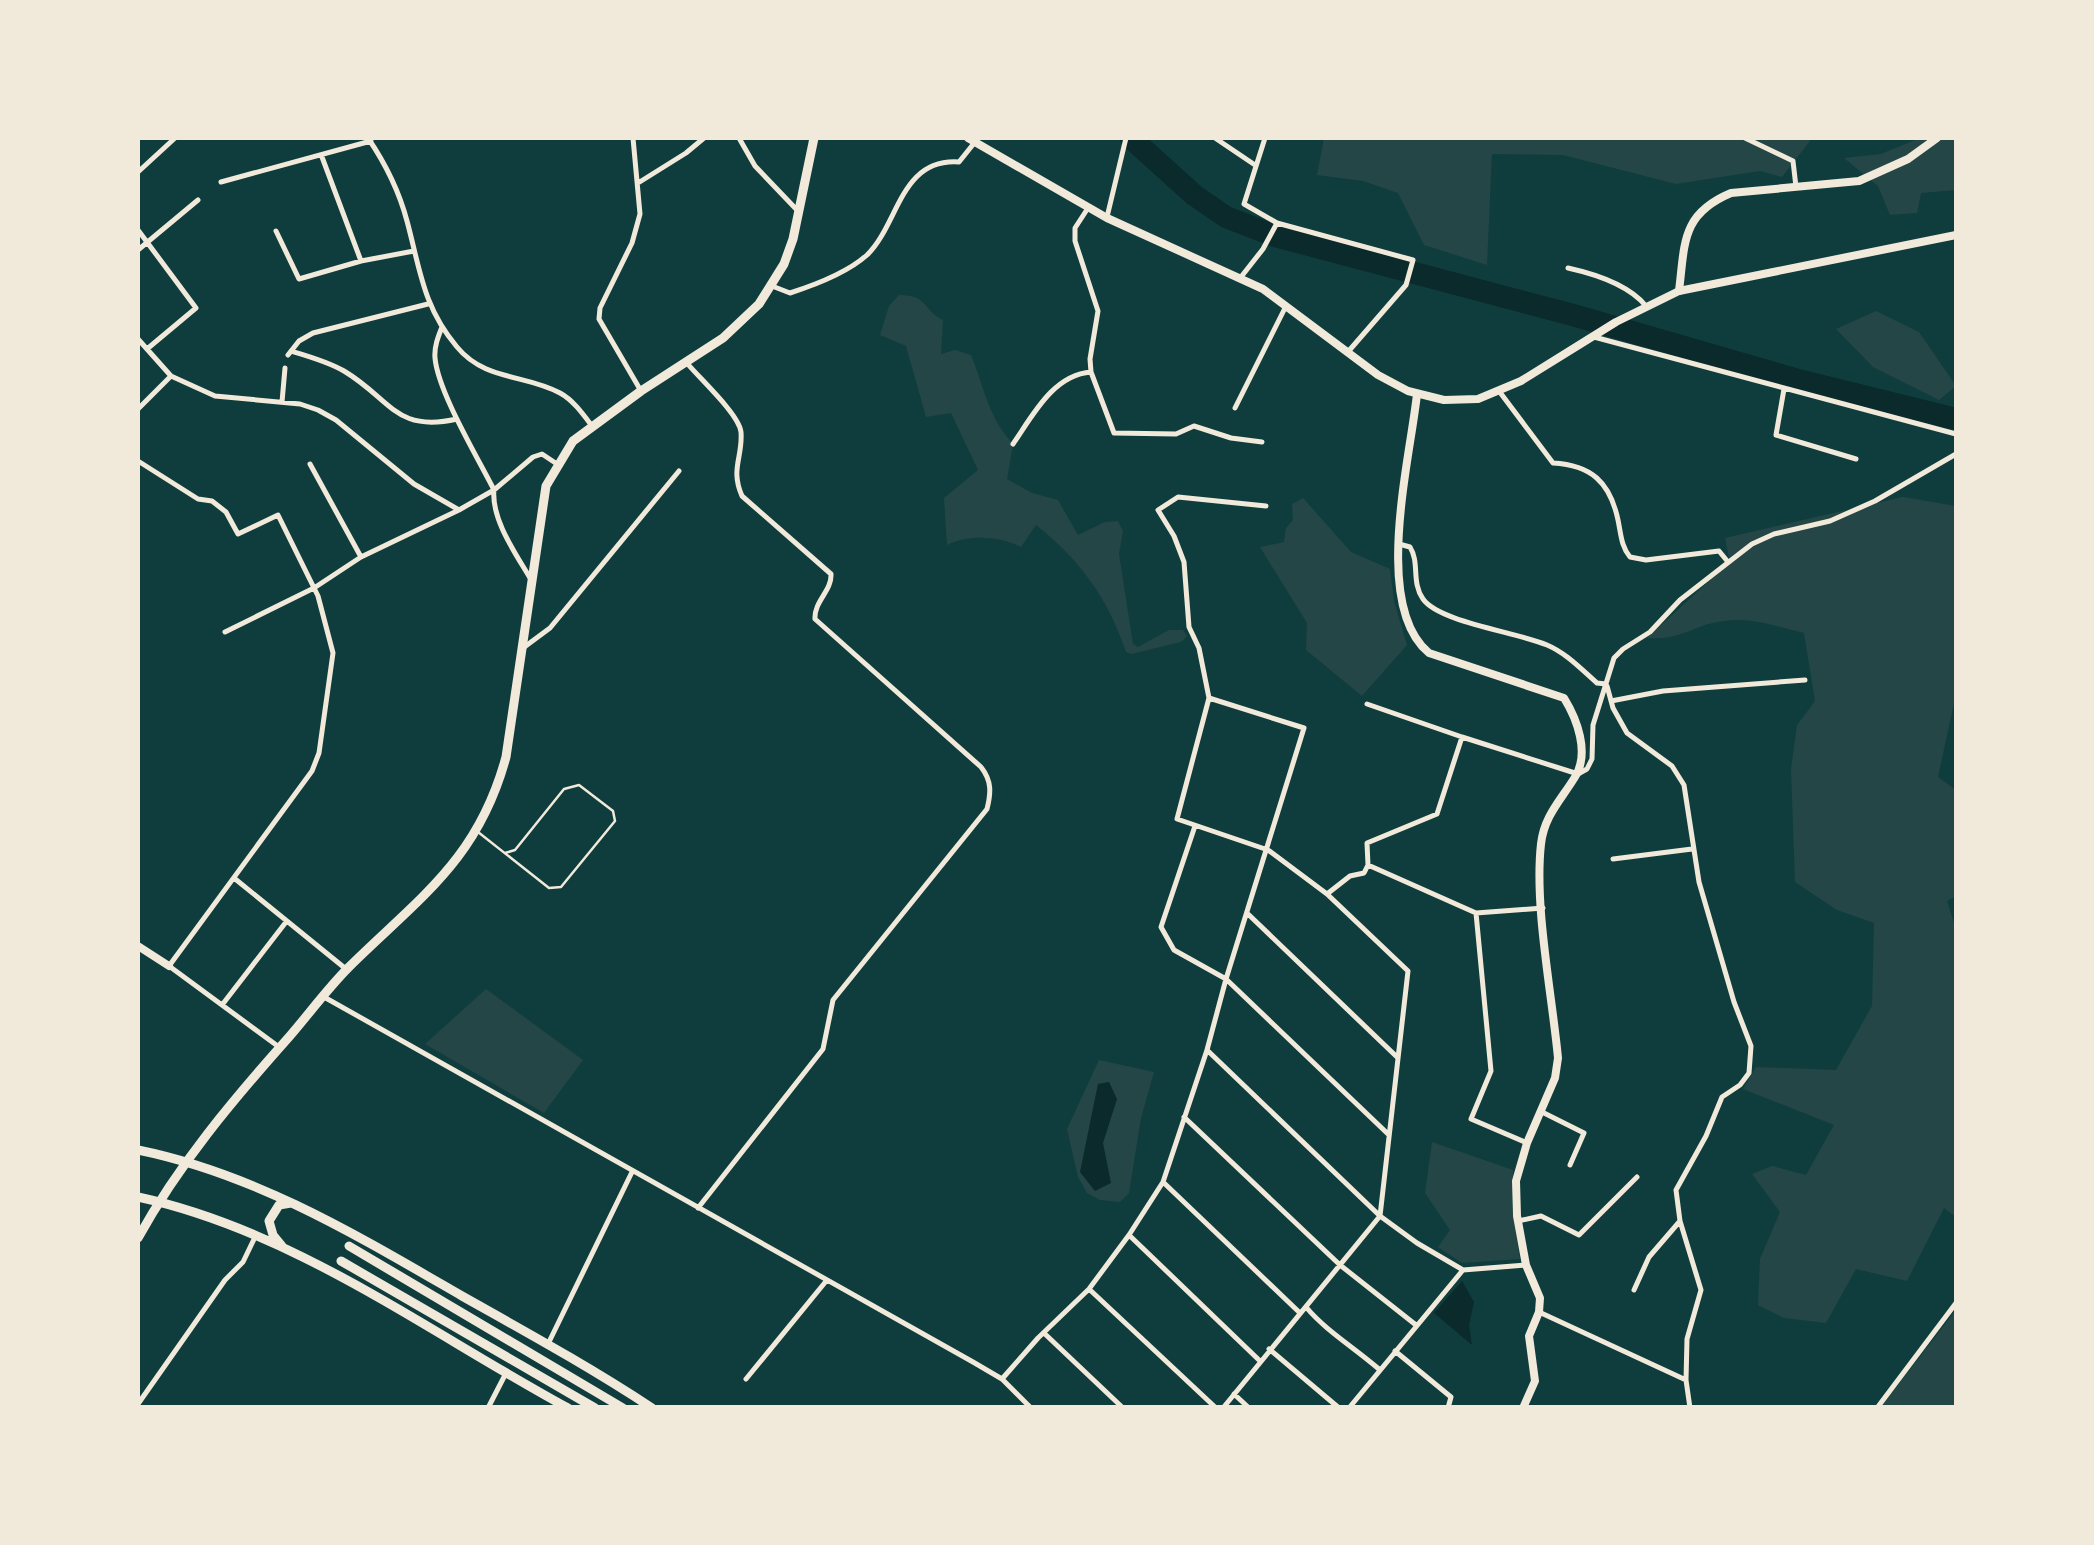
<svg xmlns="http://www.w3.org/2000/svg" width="2094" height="1545" viewBox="0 0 2094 1545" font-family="'IBM Plex Sans',sans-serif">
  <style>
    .green { fill: #244646 }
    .water { fill: #0a2a2b }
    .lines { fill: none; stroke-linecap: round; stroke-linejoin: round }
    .river { stroke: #0a2a2b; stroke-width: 22 }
    .service { stroke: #f1e9da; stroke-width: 2.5 }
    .minor { stroke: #f1e9da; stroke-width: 5 }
    .tertiary { stroke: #f1e9da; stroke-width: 8 }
    .secondary { stroke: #f1e9da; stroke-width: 8 }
    .primary { stroke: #f1e9da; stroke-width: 9 }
    .trunk { stroke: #f1e9da; stroke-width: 9 }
  </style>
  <rect width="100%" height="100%" fill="#0f3d3e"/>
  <path class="green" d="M 1324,138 L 1806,138 L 1810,141 L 1782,177 L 1760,171 L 1676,184 L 1563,155 L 1492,154 L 1487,265 L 1424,245 L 1398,193 L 1363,181 L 1317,175 Z
    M 1920,138 L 1956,138 L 1956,190 L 1921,193 L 1917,213 L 1890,215 L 1878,186 L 1844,158 L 1881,154 Z
    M 899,295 C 929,295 922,310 943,320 L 941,354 L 955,350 L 971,355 C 985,389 987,415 1013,444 L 1007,479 L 1032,493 L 1058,500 L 1078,535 L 1105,522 L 1118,521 L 1123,531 L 1119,554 L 1133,644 L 1138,647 L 1169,630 L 1183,630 L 1187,636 L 1181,642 L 1131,654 L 1126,652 C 1108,598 1080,560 1036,525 L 1021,547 C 1001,536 968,534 947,545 L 944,498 L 978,470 L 951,413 L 926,417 L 906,346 L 880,335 L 889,306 Z
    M 1876,311 L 1919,332 L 1956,386 L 1939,400 L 1873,367 L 1836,329 Z
    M 1903,497 L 1956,506 L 1956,694 L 1938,777 L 1956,790 L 1956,896 L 1947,901 L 1956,929 L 1956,1217 L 1944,1208 L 1907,1281 L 1856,1269 L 1826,1323 L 1784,1318 L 1758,1305 L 1760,1259 L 1780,1212 L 1752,1174 L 1772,1166 L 1806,1175 L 1834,1125 L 1743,1089 L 1756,1067 L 1836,1070 L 1872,1006 L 1874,923 L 1837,910 L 1795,882 L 1791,769 L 1797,725 L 1815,701 L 1804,633 C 1778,627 1752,617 1724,621 C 1694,624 1682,641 1647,638 L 1730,562 L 1725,538 Z
    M 1303,498 L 1351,552 L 1390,569 L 1394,601 L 1407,645 L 1362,696 L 1306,650 L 1307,623 L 1260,547 L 1284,542 L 1286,528 L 1293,520 L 1292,504 Z
    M 486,989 L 583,1060 L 544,1113 L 425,1044 Z
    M 1099,1060 L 1154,1072 L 1141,1118 L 1129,1193 L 1120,1202 L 1100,1200 L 1087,1193 L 1078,1177 L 1067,1129 Z
    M 1432,1142 L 1513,1170 L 1512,1210 L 1520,1259 L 1462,1263 L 1438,1247 L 1450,1230 L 1425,1193 Z
    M 1956,1310 L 1956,1407 L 1881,1407 Z"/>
  <path class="water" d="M 1109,1082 L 1117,1099 L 1103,1143 L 1111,1183 L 1095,1191 L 1080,1172 L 1098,1084 Z
    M 1462,1281 L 1474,1302 L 1469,1325 L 1472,1345 L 1434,1313 Z"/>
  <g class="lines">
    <path class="river" d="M 1131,138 L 1194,195 L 1226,217 L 1275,236 L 1573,315 L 1802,381 L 1956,419"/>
    <path class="service" d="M 478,832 L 549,888 L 561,887 L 615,821 L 613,811 L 579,785 L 564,789 L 515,850 L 505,853"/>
    <path class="minor" d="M 368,138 C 385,163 399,191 407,221 C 420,269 423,307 457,347 C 485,381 525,374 560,393 C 573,400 583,414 592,426
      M 633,138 L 640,214 L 632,243 L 600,308 L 599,319 L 641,391
      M 739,138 L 755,166 L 797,210
      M 1215,138 L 1255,165
      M 1745,138 L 1793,161 L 1796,187
      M 322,157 L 361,261
      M 138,172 L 175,138
      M 221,182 L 371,141
      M 638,183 L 686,153 L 704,138
      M 1088,208 L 1075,228 L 1075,241 L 1098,311 L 1090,359 L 1091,372 L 1114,433 L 1176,434 L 1194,426 L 1231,438 L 1262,442
      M 1107,217 L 1126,138
      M 1277,223 L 1413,260 L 1406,285 L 1347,353
      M 138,230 L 196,308 L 147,349
      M 276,231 L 299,279 L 361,261 L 414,251
      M 138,250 L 198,200
      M 1568,268 C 1595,274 1628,284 1646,306
      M 1241,277 L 1263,249 L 1277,223 L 1244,204 L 1265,138
      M 772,286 L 790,293 C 815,285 847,273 867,255 C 899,224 900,158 959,162 L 975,142
      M 442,327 C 438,337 434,347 435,358 C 438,392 478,458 494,490 L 533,457 L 542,454 L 557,464
      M 1594,337 L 1956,434
      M 138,339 L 171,376 L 215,396 L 300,404 L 318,410 L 336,420 L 414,484 L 459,510
      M 291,351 C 308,356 329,362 344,371 C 391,399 395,433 457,419
      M 288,355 L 299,341 L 313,333 L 428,304
      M 686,362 C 699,378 739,414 741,432 C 743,457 730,469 742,496 L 831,574 C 832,591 814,601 815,619 L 981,767 C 992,781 991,793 987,809 L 833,1000 L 823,1049 L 698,1208
      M 1784,389 L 1776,435 L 1856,459
      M 1499,391 L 1553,463 C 1591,465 1610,482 1618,520 C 1621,534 1621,546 1630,557 L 1646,560 L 1719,551 L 1728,562
      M 282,402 L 285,368
      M 1235,408 L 1286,306
      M 138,409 L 171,376
      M 1013,444 C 1033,415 1053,375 1091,372
      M 138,461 L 198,499 L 212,501 L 226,512 L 238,534 L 278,515 L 318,596 L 333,653 L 319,753 L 312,771 L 169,966 L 279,1047
      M 310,464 L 361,557
      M 1399,544 L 1410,547 C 1420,563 1411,582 1423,599 C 1439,622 1516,632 1547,645 C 1566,653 1581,669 1597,683 L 1606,684
      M 225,632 L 314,588 L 361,557 L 459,510 L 494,490 C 491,519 516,554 530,578
      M 523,648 L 550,628 L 679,471
      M 1607,686 L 1613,708 L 1627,733 L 1672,766 L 1684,785 L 1699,882 L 1734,1002 L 1751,1046 L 1749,1073 L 1740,1085 L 1722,1097 L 1706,1136 L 1676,1190 L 1680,1221 L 1701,1290 L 1687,1339 L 1686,1380 L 1690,1408
      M 1611,701 L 1663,691 L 1805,680
      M 1367,704 L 1462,737
      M 1195,826 L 1161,927 L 1174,950 L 1226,979 L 1388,1134
      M 1613,859 L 1692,849
      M 1368,865 L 1367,843 L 1437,814 L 1462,737 L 1578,774 L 1587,769 L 1592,759 L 1593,725 L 1614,658 L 1623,649 L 1650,632 L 1680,600 L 1752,544 L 1774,534 L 1830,521 L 1875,501 L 1956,454
      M 234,878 L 346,969
      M 1327,894 L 1350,876 L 1364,873 L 1368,865 L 1476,913 L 1543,908
      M 1476,913 L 1491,1071 L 1471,1119 L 1527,1143
      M 1248,914 L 1397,1057
      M 324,997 L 973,1362 L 1002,1379 L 1031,1408
      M 222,1005 L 286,922
      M 1207,1050 L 1380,1216 L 1417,1243 L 1463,1270 L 1526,1265
      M 1542,1112 L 1584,1133 L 1570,1165
      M 1184,1117 L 1340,1265 L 1416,1325
      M 1163,1182 L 1300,1313
      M 1518,1221 L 1541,1216 L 1579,1235 L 1637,1177
      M 1129,1235 L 1260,1361
      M 1089,1289 L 1216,1408
      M 1634,1290 L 1649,1257 L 1680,1221
      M 1306,1307 C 1326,1331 1355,1348 1380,1370
      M 1539,1312 L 1686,1380
      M 1045,1334 L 1123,1408
      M 548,1344 L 632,1172
      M 1269,1349 L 1339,1408
      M 1395,1351 L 1451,1397 L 1448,1408
      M 746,1379 L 827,1280
      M 1002,1379 L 1038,1338 L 1089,1289 L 1129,1235 L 1163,1182 L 1207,1050 L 1226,979 L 1304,728 L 1209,698
      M 1234,1394 L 1249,1408
      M 138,1404 L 225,1280 L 243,1262 L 256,1235
      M 488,1408 L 505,1375
      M 1223,1408 L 1380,1216 L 1408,971 L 1327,894 L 1268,850 L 1177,819 L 1209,698 L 1199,648 L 1189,627 L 1184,562 L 1174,536 L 1158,510 L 1178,497 L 1266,506
      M 1349,1408 L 1463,1270
      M 1877,1408 L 1956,1303"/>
    <path class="tertiary" d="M 1679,291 C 1685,243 1681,214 1731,193 L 1859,181 L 1908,159 L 1937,138
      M 1417,394 C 1410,460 1372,606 1429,653 L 1564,698 C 1577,719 1590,753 1575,777 C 1561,800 1544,816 1541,844 C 1534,906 1552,994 1558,1058 L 1555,1078 L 1527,1143 L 1516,1181 L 1517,1216 L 1526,1265 L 1540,1298 L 1539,1312 L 1529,1336 L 1535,1381 L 1523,1408
      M 138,946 L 169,966"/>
    <path class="secondary" d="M 968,138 L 1107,218 L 1263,289 L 1378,375 L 1408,391 L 1444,400 L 1478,399 L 1521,381 L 1616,322 L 1679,291 L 1956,235"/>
    <path class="primary" d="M 138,1238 C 179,1164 232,1101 289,1037 C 309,1014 327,989 349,967 C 420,897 478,860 506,757 L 546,486 L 573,441 L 641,391 L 723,338 L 759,304 L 784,264 L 793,239 L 814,138"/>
    <path class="trunk" d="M 138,1150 C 256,1174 358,1236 462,1296 C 526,1332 590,1367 652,1408
      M 138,1197 C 295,1231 428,1332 568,1408
      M 282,1246 L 273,1235 L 269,1221 L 279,1205 L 291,1203
      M 349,1246 L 623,1408
      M 341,1261 L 595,1408"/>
  </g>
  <rect width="2094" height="1545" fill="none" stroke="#f1e9da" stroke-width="280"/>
</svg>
